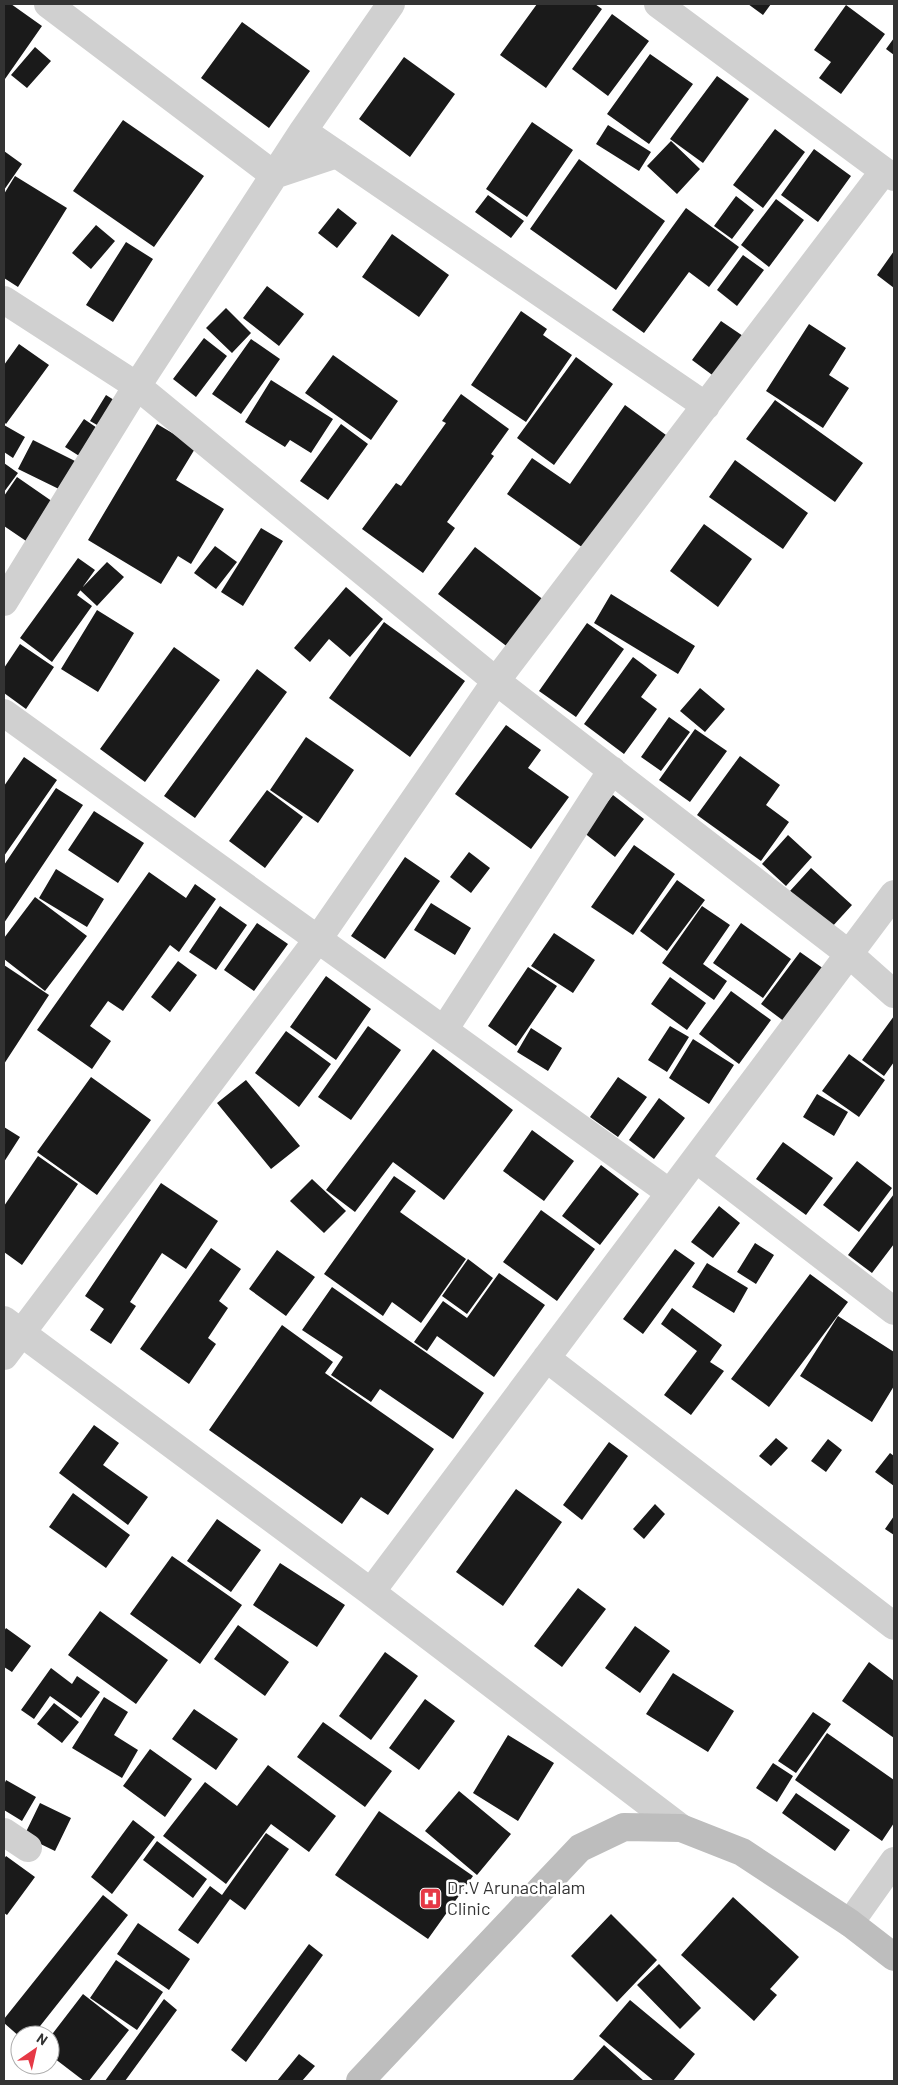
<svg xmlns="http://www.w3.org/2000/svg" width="898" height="2085" viewBox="0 0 898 2085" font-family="Barlow,sans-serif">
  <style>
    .building { fill: #1a1a1a }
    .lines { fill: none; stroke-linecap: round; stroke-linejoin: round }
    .minor { stroke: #d0d0d0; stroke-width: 28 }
    .secondary { stroke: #bdbdbd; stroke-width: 28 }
    .labels { text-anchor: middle; stroke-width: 5; stroke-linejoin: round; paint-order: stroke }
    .poi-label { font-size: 18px; fill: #333; stroke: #fff; text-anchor: start }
  </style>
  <rect width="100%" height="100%" fill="#fff"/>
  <path class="building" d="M 4,4 L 11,4 L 42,26 L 5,79 Z
    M 537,4 L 595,4 L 602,9 L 546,88 L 500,55 Z
    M 748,4 L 771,4 L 763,15 Z
    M 846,5 L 885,34 L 841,94 L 819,78 L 831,62 L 814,50 Z
    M 612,14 L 649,41 L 608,96 L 572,69 Z
    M 242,22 L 310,71 L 269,128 L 201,78 Z
    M 894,38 L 894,55 L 886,49 Z
    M 35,47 L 51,61 L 27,88 L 11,75 Z
    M 650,54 L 693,84 L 649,144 L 607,114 Z
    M 404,57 L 455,94 L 410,157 L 359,119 Z
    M 717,76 L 749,99 L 703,163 L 670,139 Z
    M 123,120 L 204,176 L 154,247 L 73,191 Z
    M 532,122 L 573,150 L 527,217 L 486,189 Z
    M 608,125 L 651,152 L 639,171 L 596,144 Z
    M 775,129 L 805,152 L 763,208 L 733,185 Z
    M 671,141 L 700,169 L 677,194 L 647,166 Z
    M 814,149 L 851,176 L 818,222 L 781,195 Z
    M 4,151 L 22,164 L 4,190 Z
    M 579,159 L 665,221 L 616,290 L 530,229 Z
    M 15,176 L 67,208 L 18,287 L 4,278 L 4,194 Z
    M 488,195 L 524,221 L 511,238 L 475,212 Z
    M 736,196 L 754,210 L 732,239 L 714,226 Z
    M 776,199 L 804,220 L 769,267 L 741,245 Z
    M 338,208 L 357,223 L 337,248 L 318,233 Z
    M 686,208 L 739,247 L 709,287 L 689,272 L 644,333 L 612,310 Z
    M 96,225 L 115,241 L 91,269 L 72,253 Z
    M 392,234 L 449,275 L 419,317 L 362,277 Z
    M 126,242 L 153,259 L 113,322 L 86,305 Z
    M 894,251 L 894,288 L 877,275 Z
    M 743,255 L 764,270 L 737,306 L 717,290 Z
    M 267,286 L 304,314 L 279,346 L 243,318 Z
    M 226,308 L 251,333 L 232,353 L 206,328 Z
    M 521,311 L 547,329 L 543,335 L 572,355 L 526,422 L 471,385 Z
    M 721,321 L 743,336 L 715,377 L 692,360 Z
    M 809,324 L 846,348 L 829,375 L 849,388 L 823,428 L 766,391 Z
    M 204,338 L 227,356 L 196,397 L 173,379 Z
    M 251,339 L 280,359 L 241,414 L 212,394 Z
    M 19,344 L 49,365 L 6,424 L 4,422 L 4,365 Z
    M 333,355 L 398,401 L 371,440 L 305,393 Z
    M 576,357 L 613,384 L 554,465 L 517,438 Z
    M 271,380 L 333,419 L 311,453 L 290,440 L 285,447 L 245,422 Z
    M 461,394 L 509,429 L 491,454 L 494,456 L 447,522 L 455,528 L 423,573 L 362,529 L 396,483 L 401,486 L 446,423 L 442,421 Z
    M 106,395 L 122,405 L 106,430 L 90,421 Z
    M 775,400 L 863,463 L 835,502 L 746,439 Z
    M 625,405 L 666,435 L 586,550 L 507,494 L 532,458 L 570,484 Z
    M 84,419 L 103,432 L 84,459 L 65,447 Z
    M 157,424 L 196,447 L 176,480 L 224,509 L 191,564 L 178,556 L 161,584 L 88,540 Z
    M 341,424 L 368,444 L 328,500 L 300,481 Z
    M 4,425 L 25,437 L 13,458 L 4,452 Z
    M 33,440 L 79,463 L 65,492 L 18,469 Z
    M 735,460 L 808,513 L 783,549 L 709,497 Z
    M 4,463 L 18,473 L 4,492 Z
    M 17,477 L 56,504 L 29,543 L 4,526 L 4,496 Z
    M 704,524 L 752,559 L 718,607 L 670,571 Z
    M 261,528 L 283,541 L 243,606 L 221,592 Z
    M 215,546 L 237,562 L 216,589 L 194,573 Z
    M 475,547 L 549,604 L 513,651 L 438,594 Z
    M 78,558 L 95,570 L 77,595 L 92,606 L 52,662 L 20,638 Z
    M 107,562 L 124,577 L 97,606 L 80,590 Z
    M 346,587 L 383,619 L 350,657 L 329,639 L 310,662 L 294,648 Z
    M 611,594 L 695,646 L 678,674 L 594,623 Z
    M 97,610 L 134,633 L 98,692 L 61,669 Z
    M 384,622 L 465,681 L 410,757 L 329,698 Z
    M 587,623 L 624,649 L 576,717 L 539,691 Z
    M 20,644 L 54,667 L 26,709 L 4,693 L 4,668 Z
    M 174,647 L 220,680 L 145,782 L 100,749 Z
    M 633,657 L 657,675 L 641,697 L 657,709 L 624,754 L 584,724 Z
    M 257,669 L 287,692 L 195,818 L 164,796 Z
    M 700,688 L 725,709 L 705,732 L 680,711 Z
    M 669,717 L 690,732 L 661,771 L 641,757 Z
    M 506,725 L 541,750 L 528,768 L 569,797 L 531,849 L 455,794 Z
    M 695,729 L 727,751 L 690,802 L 659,780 Z
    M 306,737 L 354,770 L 318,823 L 270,790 Z
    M 740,756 L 780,785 L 766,805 L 789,822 L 761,861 L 697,815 Z
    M 24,757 L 57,780 L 4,856 L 4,786 Z
    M 56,788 L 83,805 L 4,923 L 4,865 Z
    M 267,790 L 303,817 L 265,868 L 229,841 Z
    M 613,795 L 644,819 L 615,857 L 583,832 Z
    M 94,811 L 144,843 L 118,883 L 68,850 Z
    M 788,835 L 812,857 L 786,886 L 762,864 Z
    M 634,845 L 675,874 L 633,935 L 591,907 Z
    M 469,852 L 490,868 L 471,893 L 450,877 Z
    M 405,857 L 440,881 L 385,959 L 351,936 Z
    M 811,868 L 852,905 L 831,928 L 790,891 Z
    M 56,869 L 104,899 L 87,927 L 39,898 Z
    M 149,872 L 186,898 L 195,884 L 216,899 L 179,952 L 170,945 L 123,1011 L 108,1001 L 90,1026 L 111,1041 L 92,1069 L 37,1030 Z
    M 677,880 L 705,900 L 667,951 L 640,931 Z
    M 35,897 L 87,936 L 45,991 L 4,959 L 4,938 Z
    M 431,903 L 471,928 L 455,955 L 414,930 Z
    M 220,906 L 247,925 L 216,970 L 189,952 Z
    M 702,906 L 730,925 L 703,964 L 727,981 L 714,1000 L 662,963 Z
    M 257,923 L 288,944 L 254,991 L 224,970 Z
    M 741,923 L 791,959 L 763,998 L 713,963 Z
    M 554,933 L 595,960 L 573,993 L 531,966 Z
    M 800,952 L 824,969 L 785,1022 L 761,1004 Z
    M 178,961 L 197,975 L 170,1012 L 151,997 Z
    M 4,965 L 49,995 L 4,1064 Z
    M 528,967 L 557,986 L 516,1046 L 488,1026 Z
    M 326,976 L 371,1009 L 336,1060 L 290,1027 Z
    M 670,977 L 706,1003 L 687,1030 L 651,1004 Z
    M 731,991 L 771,1020 L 739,1064 L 699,1034 Z
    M 894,1016 L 894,1062 L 884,1076 L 862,1060 Z
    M 368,1026 L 401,1050 L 351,1120 L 318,1097 Z
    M 670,1026 L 689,1037 L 667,1072 L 648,1060 Z
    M 531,1028 L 562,1048 L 548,1071 L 517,1052 Z
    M 286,1031 L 331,1064 L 299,1107 L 255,1073 Z
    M 693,1039 L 734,1065 L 709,1104 L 669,1078 Z
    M 433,1049 L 513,1110 L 444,1200 L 393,1162 L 355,1212 L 326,1190 Z
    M 849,1054 L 885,1080 L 859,1117 L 822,1091 Z
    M 91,1077 L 151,1120 L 97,1195 L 37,1152 Z
    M 618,1077 L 647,1097 L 618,1137 L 590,1117 Z
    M 246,1080 L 300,1146 L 271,1169 L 217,1103 Z
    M 817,1094 L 848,1112 L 834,1136 L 803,1117 Z
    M 659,1098 L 685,1118 L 654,1159 L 629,1140 Z
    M 4,1127 L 20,1137 L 4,1162 Z
    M 532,1130 L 574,1161 L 544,1201 L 503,1171 Z
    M 783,1142 L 833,1178 L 806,1215 L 756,1179 Z
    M 38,1156 L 78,1184 L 22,1265 L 4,1252 L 4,1206 Z
    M 857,1161 L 892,1188 L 859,1232 L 823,1205 Z
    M 601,1165 L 639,1194 L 600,1245 L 562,1216 Z
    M 394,1176 L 416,1191 L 400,1212 L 466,1259 L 421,1323 L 392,1302 L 383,1316 L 324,1274 Z
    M 312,1179 L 346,1211 L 324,1233 L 290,1201 Z
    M 161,1183 L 218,1221 L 186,1269 L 162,1253 L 130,1302 L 136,1306 L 111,1344 L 90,1330 L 104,1309 L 85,1296 Z
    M 894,1194 L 894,1244 L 872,1273 L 848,1255 Z
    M 719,1206 L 740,1223 L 713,1258 L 691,1242 Z
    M 541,1210 L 595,1249 L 557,1301 L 503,1262 Z
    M 755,1243 L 774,1255 L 756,1284 L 737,1272 Z
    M 211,1248 L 241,1269 L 219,1301 L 228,1308 L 208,1338 L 216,1344 L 189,1384 L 140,1349 Z
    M 675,1249 L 695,1263 L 643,1334 L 623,1319 Z
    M 277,1250 L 315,1277 L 286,1316 L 249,1289 Z
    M 468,1259 L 493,1278 L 467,1314 L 442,1296 Z
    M 707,1263 L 748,1288 L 734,1313 L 692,1287 Z
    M 499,1273 L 545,1305 L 494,1377 L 437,1336 L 427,1351 L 414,1342 L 443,1301 L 467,1318 Z
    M 810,1274 L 848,1302 L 769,1407 L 731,1379 Z
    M 332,1287 L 484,1393 L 453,1439 L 380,1389 L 371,1402 L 331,1375 L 343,1357 L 302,1330 Z
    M 672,1308 L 722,1345 L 710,1362 L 724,1371 L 691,1415 L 664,1395 L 697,1351 L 661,1324 Z
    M 838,1316 L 894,1352 L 894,1386 L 872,1422 L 800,1376 Z
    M 282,1325 L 333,1362 L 325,1373 L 434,1449 L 388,1515 L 361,1497 L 342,1524 L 209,1430 Z
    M 94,1425 L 119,1443 L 103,1465 L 148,1497 L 128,1525 L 59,1473 Z
    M 776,1438 L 788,1448 L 771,1466 L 759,1456 Z
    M 828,1439 L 842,1450 L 826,1472 L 811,1461 Z
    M 609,1442 L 628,1456 L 582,1520 L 563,1505 Z
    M 890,1453 L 894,1456 L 894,1486 L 875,1472 Z
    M 516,1489 L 562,1522 L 503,1606 L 456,1572 Z
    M 73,1493 L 130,1535 L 106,1568 L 49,1527 Z
    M 655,1504 L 665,1514 L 644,1539 L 633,1529 Z
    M 894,1516 L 894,1535 L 885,1529 Z
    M 217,1519 L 261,1550 L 231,1592 L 187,1561 Z
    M 172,1556 L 242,1605 L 200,1664 L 130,1614 Z
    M 280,1563 L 345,1605 L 317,1647 L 253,1605 Z
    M 578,1588 L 606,1609 L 562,1667 L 534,1646 Z
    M 100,1611 L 168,1660 L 136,1704 L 68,1655 Z
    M 238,1625 L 289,1662 L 265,1696 L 214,1659 Z
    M 635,1626 L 670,1651 L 640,1693 L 605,1668 Z
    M 6,1628 L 31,1646 L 12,1672 L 4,1667 L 4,1631 Z
    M 385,1652 L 418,1676 L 371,1740 L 339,1716 Z
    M 869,1662 L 894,1681 L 894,1738 L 842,1701 Z
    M 51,1668 L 72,1684 L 77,1676 L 100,1692 L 81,1718 L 50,1696 L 34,1719 L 21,1710 Z
    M 673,1673 L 734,1711 L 708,1752 L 646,1714 Z
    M 104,1697 L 128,1712 L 114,1735 L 138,1750 L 122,1778 L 72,1748 Z
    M 425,1699 L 455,1721 L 419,1770 L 389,1748 Z
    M 54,1703 L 79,1722 L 62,1743 L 37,1724 Z
    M 194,1709 L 238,1739 L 216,1770 L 172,1739 Z
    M 813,1712 L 831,1724 L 796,1773 L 778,1761 Z
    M 323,1722 L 392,1771 L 365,1807 L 297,1757 Z
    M 827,1733 L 894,1780 L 894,1823 L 882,1841 L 795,1780 Z
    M 508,1735 L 554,1763 L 518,1821 L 473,1793 Z
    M 150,1749 L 192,1779 L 165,1817 L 123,1786 Z
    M 773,1763 L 793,1776 L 777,1802 L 756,1788 Z
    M 268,1765 L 336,1816 L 309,1852 L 271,1824 L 226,1884 L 163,1836 L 205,1782 L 237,1806 Z
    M 6,1780 L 36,1797 L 22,1821 L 4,1810 L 4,1785 Z
    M 459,1791 L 511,1834 L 477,1875 L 425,1831 Z
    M 796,1793 L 850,1830 L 835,1851 L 782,1813 Z
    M 40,1803 L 71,1818 L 55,1851 L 24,1836 Z
    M 379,1811 L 473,1876 L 428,1939 L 335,1875 Z
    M 133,1820 L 155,1837 L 112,1894 L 91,1877 Z
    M 266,1833 L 289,1849 L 245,1910 L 230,1899 L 198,1944 L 178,1930 L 210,1886 L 222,1895 Z
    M 157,1841 L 207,1879 L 193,1898 L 143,1860 Z
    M 6,1856 L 35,1877 L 7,1915 L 4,1913 L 4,1859 Z
    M 103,1895 L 128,1915 L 33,2035 L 20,2037 L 4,2023 L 4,2019 Z
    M 733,1897 L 799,1957 L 770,1989 L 777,1995 L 754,2021 L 681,1955 Z
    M 611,1914 L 657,1960 L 617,2002 L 571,1956 Z
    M 138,1923 L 190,1959 L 169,1990 L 117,1954 Z
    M 309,1944 L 323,1955 L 246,2062 L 231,2050 Z
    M 116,1960 L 163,1992 L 137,2030 L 90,1998 Z
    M 659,1964 L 701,2008 L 680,2029 L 637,1985 Z
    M 83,1994 L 129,2030 L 89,2081 L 84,2081 L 50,2055 L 50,2037 Z
    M 164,1999 L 177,2010 L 125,2081 L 105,2081 Z
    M 630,2000 L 695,2054 L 673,2081 L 654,2081 L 599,2036 Z
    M 604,2045 L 644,2081 L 572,2081 Z
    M 299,2054 L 315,2066 L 302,2081 L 277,2081 Z"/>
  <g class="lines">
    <path class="minor" d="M 48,4 L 274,175 L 337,154
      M 391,4 L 303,131 L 706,406
      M 658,4 L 884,171
      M 303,131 L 137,386 L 496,681 L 849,954 L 894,994
      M 4,300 L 137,386 L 4,602
      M 4,713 L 670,1193
      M 444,1030 L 612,770
      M 696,1159 L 894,1311
      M 4,1320 L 371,1592 L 894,894
      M 4,1356 L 318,939 L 496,681 L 884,171 L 894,177
      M 546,1358 L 894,1626
      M 371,1592 L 681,1828
      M 4,1832 L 28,1848
      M 850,1923 L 894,1861"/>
    <path class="secondary" d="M 360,2081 L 580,1848 L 624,1827 L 681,1828 L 742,1852 L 850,1923 L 894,1957"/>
  </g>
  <defs>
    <symbol id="hospital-square" viewBox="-11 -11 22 22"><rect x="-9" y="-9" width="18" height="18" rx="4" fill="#e63946" stroke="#fff"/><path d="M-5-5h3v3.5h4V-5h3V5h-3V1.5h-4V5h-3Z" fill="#fff"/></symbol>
  </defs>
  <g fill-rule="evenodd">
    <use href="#hospital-square" x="418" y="1886" width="25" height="25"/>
  </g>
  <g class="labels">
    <g class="poi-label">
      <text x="447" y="1894">Dr.V Arunachalam<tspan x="447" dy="21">Clinic</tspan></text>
    </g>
  </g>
  <rect width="898" height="2085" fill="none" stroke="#333333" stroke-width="10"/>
  <g transform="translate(35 2050) rotate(34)"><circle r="24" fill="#ffffff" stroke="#adadad"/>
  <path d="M0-4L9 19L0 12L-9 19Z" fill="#e63946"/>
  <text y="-8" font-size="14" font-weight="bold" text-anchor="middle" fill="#333333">N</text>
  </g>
</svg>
